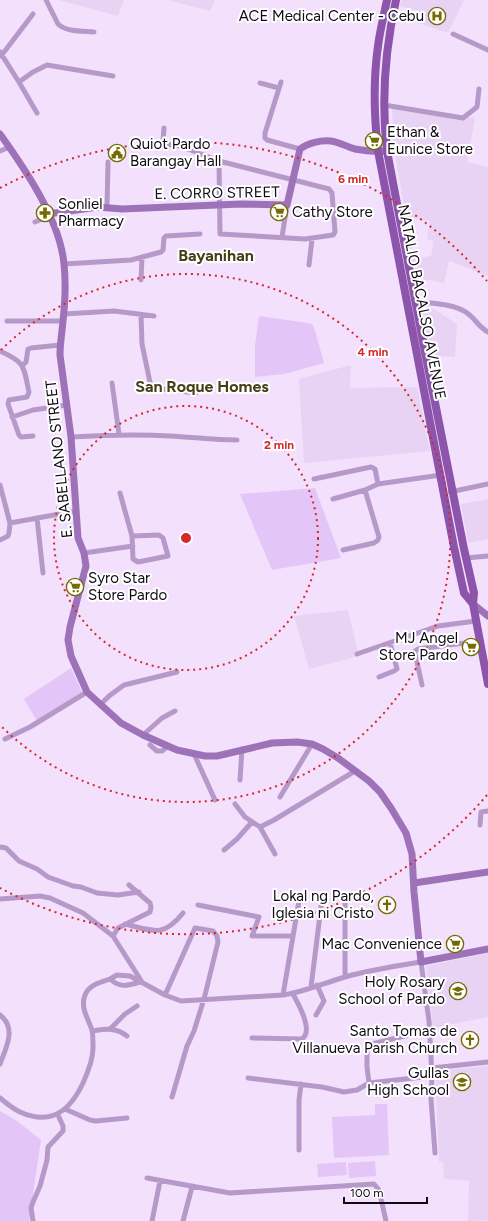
<svg xmlns="http://www.w3.org/2000/svg" width="488" height="1221" viewBox="0 0 488 1221" font-family="Figtree,sans-serif">
  <style>
    .built { fill: #e8d3f5 }
    .green { fill: #e3c5f7 }
    .lines { fill: none; stroke-linecap: round; stroke-linejoin: round }
    .street { stroke: #b799c9; stroke-width: 5 }
    .secondary { stroke: #9e72b8; stroke-width: 7 }
    .primary { stroke: #8c54ab; stroke-width: 8 }
    .ring { fill: none; stroke: #d62828; stroke-width: 2; stroke-dasharray: 2 4 }
    .labels { text-anchor: middle; stroke-width: 4; stroke-linejoin: round; paint-order: stroke }
    .poi-label { font-size: 15px; fill: #100a13; stroke: #fff; text-anchor: end }
    .street-label { font-size: 15px; fill: #100a13; stroke: #fff }
    .neighbourhood-label { font-size: 16px; font-weight: bold; fill: #443f15; stroke: #fff }
    .centre { fill: #d62828; stroke: #fff; stroke-width: 2 }
    .ring-label { font-size: 12px; text-anchor: middle; font-weight: bold; fill: #d62828; stroke: #fff; stroke-width: 4; stroke-linejoin: round; paint-order: stroke }
  </style>
  <rect width="100%" height="100%" fill="#f2e0fd"/>
  <path class="built" d="M 59,0 L 124,0 L 118,16 Z
    M 168,0 L 215,0 L 210,11 Z
    M 401,0 L 464,0 L 448,33 L 415,22 L 419,11 L 400,6 Z
    M 392,108 L 475,118 L 467,162 L 488,167 L 488,276 L 449,261 L 444,283 L 429,280 L 416,282 L 412,259 L 431,256 L 434,241 L 427,239 L 430,221 L 406,217 L 394,148 Z
    M 434,309 L 457,324 L 455,357 L 430,355 L 422,310 Z
    M 351,365 L 350,388 L 417,387 L 430,451 L 304,463 L 299,379 Z
    M 488,499 L 488,539 L 468,543 L 461,504 Z
    M 348,610 L 359,656 L 309,669 L 294,616 Z
    M 488,953 L 488,1017 L 433,1028 L 426,966 Z
    M 488,1066 L 488,1220 L 468,1221 L 469,1181 L 444,1179 L 443,1162 L 439,1162 L 435,1071 Z"/>
  <path class="green" d="M 259,316 L 301,322 L 312,324 L 315,331 L 324,363 L 284,374 L 255,377 L 255,346 Z
    M 315,488 L 341,558 L 272,570 L 240,494 Z
    M 71,668 L 82,692 L 37,721 L 24,699 Z
    M 375,1104 L 387,1104 L 389,1155 L 334,1158 L 332,1117 L 375,1115 Z
    M 0,1111 L 17,1121 L 41,1140 L 29,1221 L 0,1221 Z
    M 375,1161 L 376,1176 L 349,1178 L 348,1163 Z
    M 346,1162 L 347,1175 L 318,1177 L 317,1164 Z"/>
  <g class="lines">
    <path class="street" d="M 46,0 L 58,24 C 66,32 83,31 94,32
      M 453,34 L 488,50
      M 0,52 L 19,82 L 37,113
      M 1,56 L 33,14
      M 19,82 L 33,72 L 47,65 L 113,76
      M 281,82 L 265,133 L 265,138 L 267,140 L 300,149
      M 260,83 L 279,88
      M 384,105 L 463,118 L 477,107 L 479,89
      M 164,128 L 163,141 L 164,144 L 180,146 L 219,161 L 329,189 L 332,193 L 335,232 L 333,235 L 305,239 L 220,234 L 219,161
      M 0,151 L 10,147
      M 107,208 L 108,162
      M 35,222 L 49,216
      M 282,237 L 287,205
      M 64,264 L 131,260 L 161,252 L 163,250 L 164,238 L 166,236 L 200,234
      M 309,265 L 312,239
      M 141,280 L 142,257
      M 415,301 C 430,304 450,303 464,311 C 474,316 478,327 488,332
      M 64,314 L 114,311 L 154,316
      M 141,315 L 142,344 L 151,387 L 152,388 L 196,393
      M 7,321 L 63,321
      M 0,351 C 26,363 23,365 29,392 L 27,397 L 9,400 L 8,404 L 19,435 L 21,437 L 33,436
      M 23,365 L 26,362 L 28,349 L 31,348 L 60,345
      M 112,383 L 119,434
      M 12,417 L 33,410 L 67,405
      M 71,437 C 104,435 137,434 170,436 C 192,437 214,440 237,440
      M 314,479 L 371,467 L 375,469 L 378,484
      M 0,485 L 10,523 L 9,533 L 8,536 L 0,540
      M 450,492 L 488,484
      M 120,493 L 132,536 L 133,559 L 138,562 L 168,556 L 163,538 L 159,535 L 132,536
      M 333,499 L 365,490 L 378,484 L 441,475
      M 37,518 L 43,573
      M 10,523 L 76,511
      M 343,550 L 374,543 L 378,540 L 379,537 L 365,490
      M 84,553 L 133,546
      M 466,558 L 488,556
      M 357,654 L 438,626 L 476,621
      M 379,677 L 394,671 L 397,669 L 390,643
      M 422,685 L 415,653 L 415,651 L 418,649 L 480,641
      M 100,705 L 109,696 L 124,685 L 177,672
      M 143,735 L 162,718 L 175,711
      M 5,739 L 30,727 L 87,692
      M 150,745 L 157,751 L 162,751 L 168,746
      M 194,754 L 215,800
      M 240,780 L 242,749
      M 280,797 L 312,744
      M 235,804 L 245,817 L 260,827 L 275,854
      M 480,825 L 481,812 L 488,811
      M 260,827 L 274,820 L 355,771
      M 0,847 L 6,848 L 19,861 L 37,869 L 48,877 L 73,886 L 81,887 L 97,893 L 118,895 L 139,892
      M 224,850 L 237,839 L 252,822
      M 0,899 L 40,896 L 50,898 L 83,913 L 113,936 L 142,982
      M 198,905 L 259,917 L 252,936 L 292,936
      M 125,924 C 153,931 163,938 183,913
      M 113,936 L 118,928 L 150,912 L 151,907 L 150,903 L 129,885
      M 345,977 L 345,897
      M 110,979 L 117,975 L 130,976 L 165,995 L 181,1001 L 283,995 C 304,992 324,983 345,977 C 370,970 396,966 421,962 L 429,1021 L 432,1076 L 431,1099 L 435,1153
      M 311,987 L 322,899
      M 165,995 L 195,928 L 213,931 L 217,936 L 218,942 L 204,999 L 194,1031 L 187,1046 L 172,1097
      M 283,995 L 299,901
      M 0,1015 C 17,1028 6,1048 0,1064
      M 316,1015 L 324,1001 L 317,985
      M 111,1028 L 125,1014 L 137,1006
      M 92,1031 C 106,1029 116,1027 127,1036
      M 252,1038 L 302,1039 C 314,1031 298,1003 293,994
      M 432,1068 L 488,1062
      M 248,1078 L 322,1087 L 344,1092 L 357,1090 L 369,1083 L 432,1076
      M 369,1083 L 367,1067 L 367,1047 L 372,1044 L 429,1030
      M 0,1098 C 6,1103 13,1109 20,1112 C 51,1126 70,1111 83,1083 C 88,1072 93,1060 93,1048 C 93,1043 93,1035 92,1030 C 88,1018 80,1008 85,995 C 89,985 100,982 110,979 C 120,988 127,986 140,982
      M 65,1109 L 90,1120 L 96,1121 L 127,1118
      M 299,1150 L 299,1100 L 301,1084
      M 147,1178 L 230,1193 L 374,1184 L 379,1190 L 386,1221
      M 33,1221 L 31,1208 L 33,1202 L 40,1186 L 47,1160 L 48,1147 L 63,1131 L 63,1126 L 58,1115
      M 152,1221 L 160,1181
      M 183,1221 L 192,1187"/>
    <path class="secondary" d="M 0,134 C 25,169 60,220 64,264 C 66,282 65,303 63,321 C 62,333 60,343 60,355 L 71,437 L 78,538 L 84,553 L 86,566 L 70,627 L 68,640 L 71,656 L 87,692 L 121,723 L 143,735 L 177,750 L 205,756 L 217,756 L 272,743 L 297,742 L 312,744 L 323,749 L 338,758 L 369,781 L 380,792 L 391,808 L 406,833 L 412,854 L 414,892 L 421,962 L 488,949
      M 48,214 L 98,207 L 122,209 L 241,204 L 287,205 L 300,149 C 308,143 321,140 331,141 C 339,142 347,147 355,149 C 365,151 376,152 387,151
      M 473,604 L 488,616
      M 414,883 L 488,872"/>
    <path class="primary" d="M 387,0 C 384,15 380,30 378,46 C 373,81 374,116 378,151 L 454,547 L 464,593 L 473,604
      M 396,0 C 385,50 381,100 387,151 L 425,352 L 464,549 L 474,593 L 473,604 L 488,684"/>
  </g>
  <g class="ring">
    <circle cx="186" cy="538" r="132"/>
    <path d="M1 350A264 264 0 1 1 1 726"/>
    <path d="M487 795A396 396 0 0 1 0 888M0 188A396 396 0 0 1 487 281"/>
  </g>
  <defs>
    <symbol id="hospital-ring" viewBox="-11 -11 22 22"><circle r="9.5" fill="#fff" stroke="#756a03" stroke-width="1.5"/><path d="M-5-5h3v3.5h4V-5h3V5h-3V1.5h-4V5h-3Z" fill="#756a03"/></symbol>
    <symbol id="supermarket-ring" viewBox="-11 -11 22 22"><circle r="9.5" fill="#fff" stroke="#756a03" stroke-width="1.5"/><path d="M-6-5.5h2.5l.6 2H6L4.5 2H-2.5L-4.4-4H-6ZM-1.5 3.2a1.3 1.3 0 1 0 .1 0ZM3 3.2a1.3 1.3 0 1 0 .1 0Z" fill="#756a03"/></symbol>
    <symbol id="civic-ring" viewBox="-11 -11 22 22"><circle r="9.5" fill="#fff" stroke="#756a03" stroke-width="1.5"/><path d="M-.6-6.5H3V-4.5H.6V-3L4-1V1h2V6H-6V1h2V-1L-.6-3ZM-1.2 2.5V6h2.4V2.5Z" fill="#756a03"/></symbol>
    <symbol id="pharmacy-ring" viewBox="-11 -11 22 22"><circle r="9.5" fill="#fff" stroke="#756a03" stroke-width="1.5"/><path d="M-2-6h4v4h4v4h-4v4h-4v-4h-4v-4h4Z" fill="#756a03"/></symbol>
    <symbol id="church-ring" viewBox="-11 -11 22 22"><circle r="9.5" fill="#fff" stroke="#756a03" stroke-width="1.5"/><path d="M-1.2-6h2.4v3.5h3.3v2.4h-3.3V6h-2.4V-.1h-3.3v-2.4h3.3Z" fill="#756a03"/></symbol>
    <symbol id="school-ring" viewBox="-11 -11 22 22"><circle r="9.5" fill="#fff" stroke="#756a03" stroke-width="1.5"/><path d="M0-5L7-2L0 1L-7-2ZM-4 1L0 2.5L4 1V4Q0 6-4 4Z" fill="#756a03"/></symbol>
  </defs>
  <g fill-rule="evenodd">
    <use href="#hospital-ring" x="427" y="6" width="20" height="20"/>
    <use href="#supermarket-ring" x="364" y="131" width="20" height="20"/>
    <use href="#civic-ring" x="107" y="143" width="20" height="20"/>
    <use href="#supermarket-ring" x="269" y="202" width="20" height="20"/>
    <use href="#pharmacy-ring" x="35" y="203" width="20" height="20"/>
    <use href="#supermarket-ring" x="65" y="577" width="20" height="20"/>
    <use href="#supermarket-ring" x="461" y="637" width="20" height="20"/>
    <use href="#church-ring" x="377" y="895" width="20" height="20"/>
    <use href="#supermarket-ring" x="445" y="934" width="20" height="20"/>
    <use href="#school-ring" x="448" y="981" width="20" height="20"/>
    <use href="#church-ring" x="460" y="1030" width="20" height="20"/>
    <use href="#school-ring" x="452" y="1072" width="20" height="20"/>
  </g>
  <g class="labels">
    <g class="poi-label">
      <text x="424" y="21">ACE Medical Center - Cebu</text>
      <text x="387" y="137" text-anchor="start">Ethan &amp;<tspan x="387" dy="17">Eunice Store</tspan></text>
      <text x="130" y="149" text-anchor="start">Quiot Pardo<tspan x="130" dy="17">Barangay Hall</tspan></text>
      <text x="58" y="209" text-anchor="start">Sonliel<tspan x="58" dy="17">Pharmacy</tspan></text>
      <text x="292" y="217" text-anchor="start">Cathy Store</text>
      <text x="88" y="583" text-anchor="start">Syro Star<tspan x="88" dy="17">Store Pardo</tspan></text>
      <text x="458" y="643">MJ Angel<tspan x="458" dy="17">Store Pardo</tspan></text>
      <text x="374" y="901">Lokal ng Pardo,<tspan x="374" dy="17">Iglesia ni Cristo</tspan></text>
      <text x="442" y="949">Mac Convenience</text>
      <text x="445" y="987">Holy Rosary<tspan x="445" dy="17">School of Pardo</tspan></text>
      <text x="457" y="1036">Santo Tomas de<tspan x="457" dy="17">Villanueva Parish Church</tspan></text>
      <text x="449" y="1078">Gullas<tspan x="449" dy="17">High School</tspan></text>
    </g>
    <g class="street-label">
      <text transform="translate(217 193) rotate(-1)" y="5">E. CORRO STREET</text>
      <text transform="translate(422 302) rotate(79)" y="5">NATALIO BACALSO AVENUE</text>
      <text transform="translate(59 459) rotate(-96)" y="5">E. SABELLANO STREET</text>
    </g>
    <g class="neighbourhood-label">
      <text x="216" y="261">Bayanihan</text>
      <text x="202" y="392">San Roque Homes</text>
    </g>
  </g>
  <circle cx="186" cy="538" r="6" class="centre"/>
  <g class="ring-label">
    <text x="353" y="183">6 min</text>
    <text x="373" y="356">4 min</text>
    <text x="279" y="449">2 min</text>
  </g>
  <path d="M344 1197v6h83v-6" fill="none" stroke="#100a13" stroke-width="2"/>
  <text x="350" y="1197" font-size="12" fill="#100a13" stroke="#ffffff" stroke-width="3" paint-order="stroke">100 m</text>
</svg>
